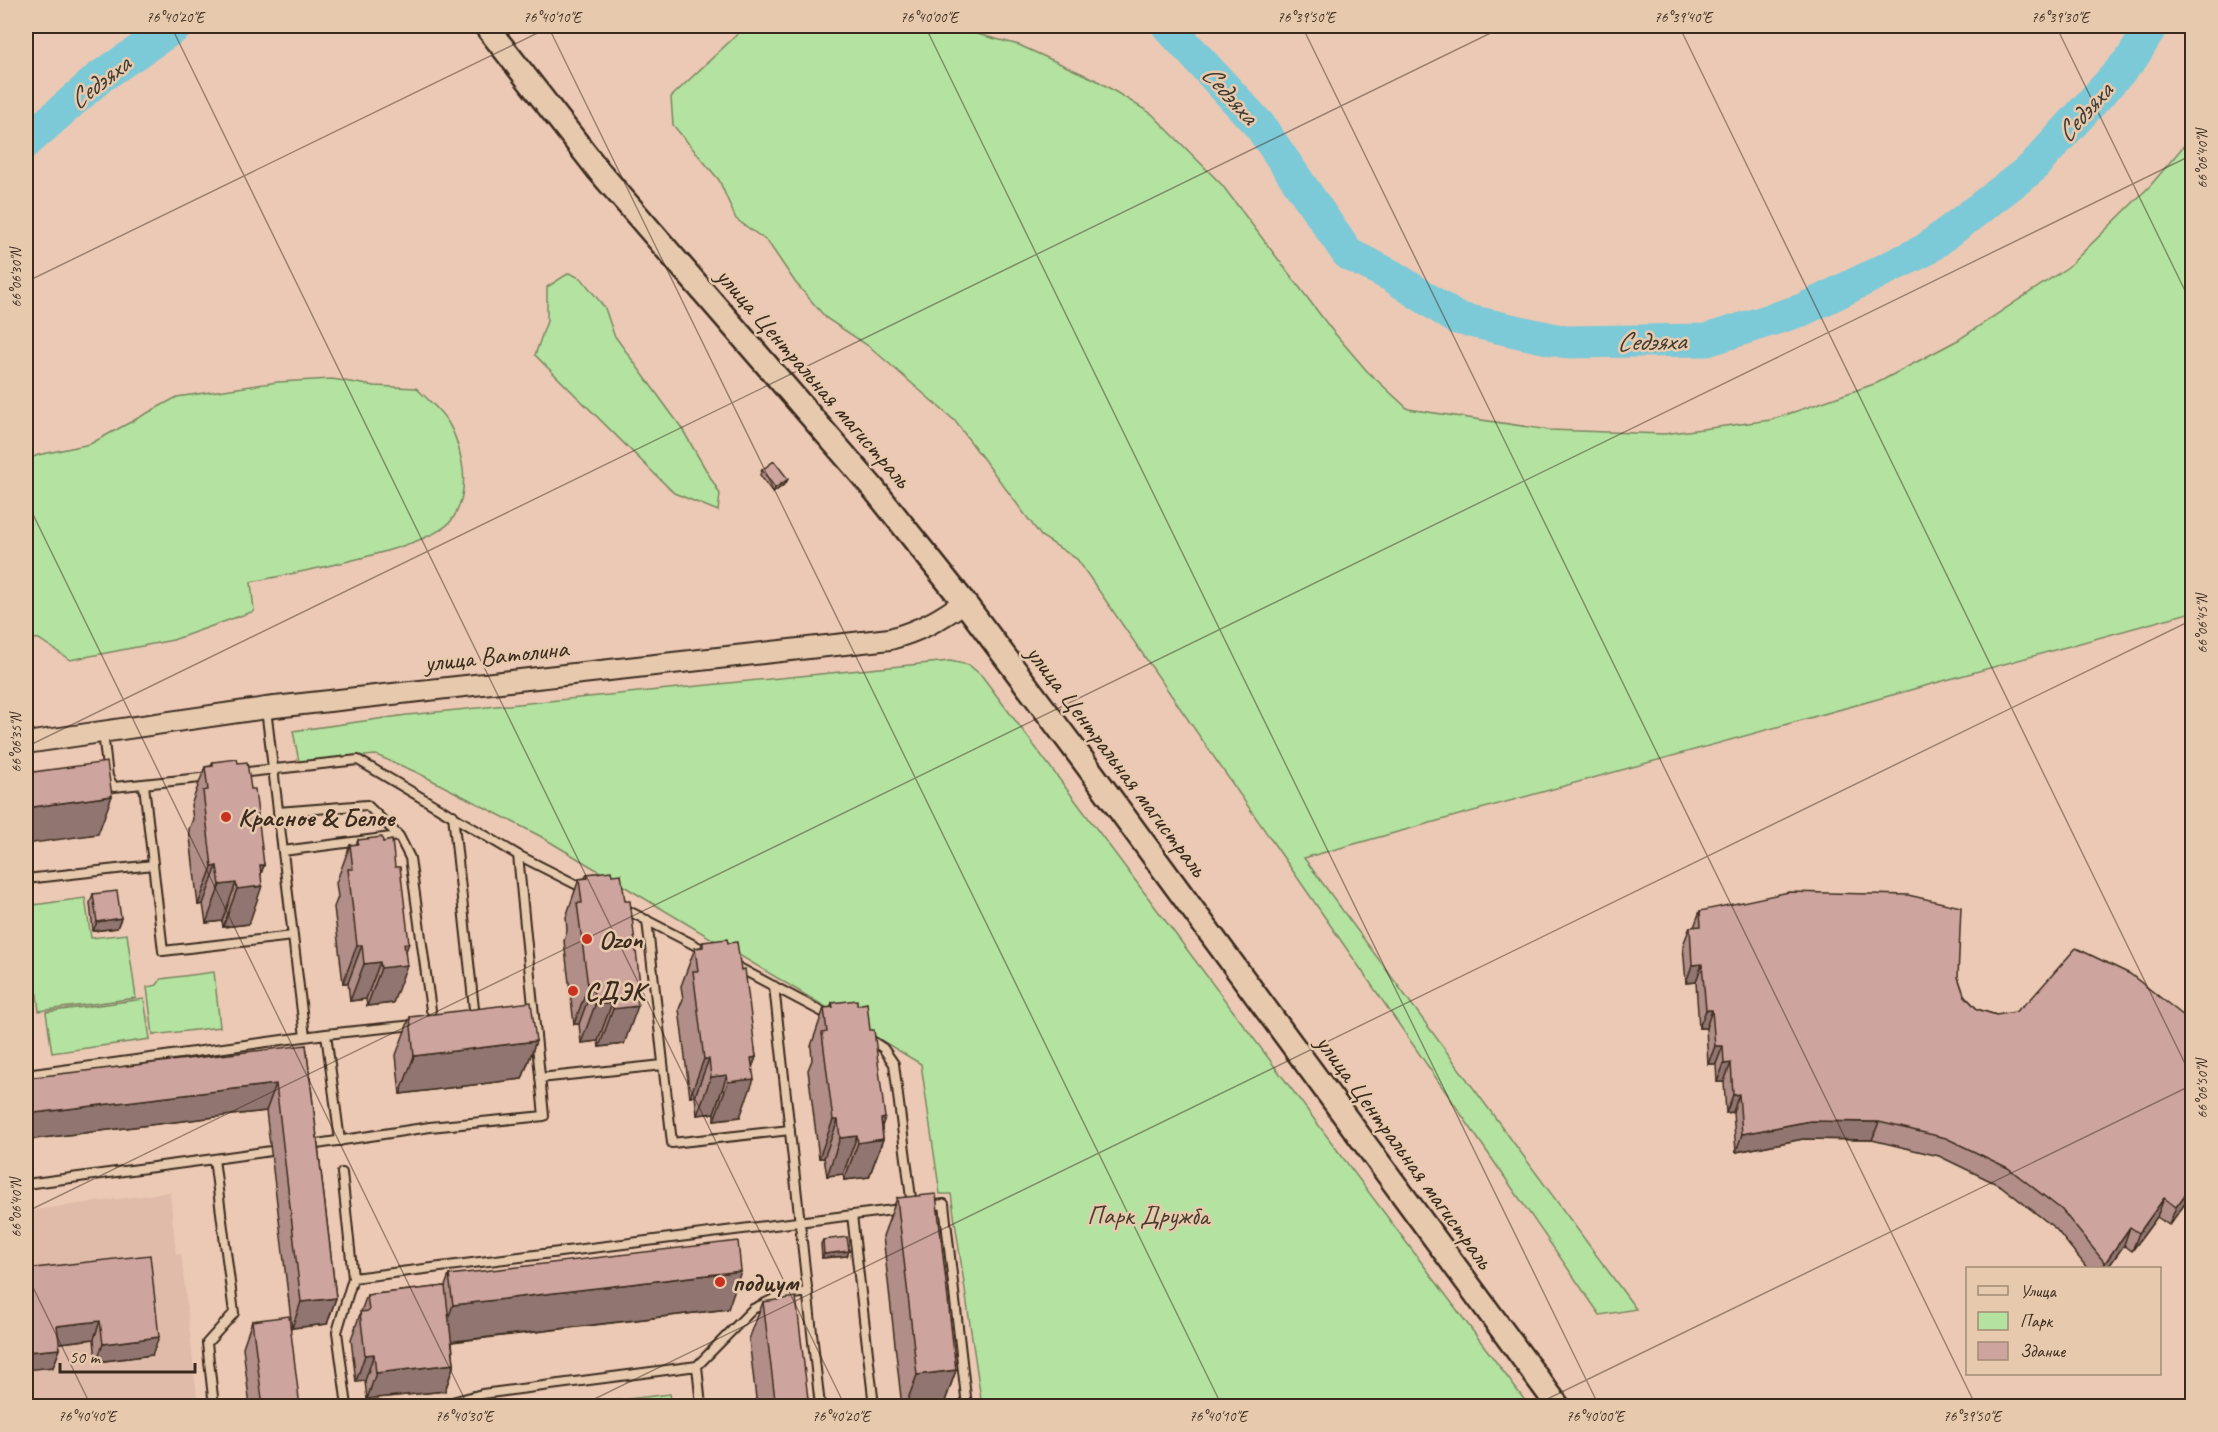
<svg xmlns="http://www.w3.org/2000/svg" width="2218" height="1432" viewBox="0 0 2218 1432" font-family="Caveat,sans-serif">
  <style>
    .built { fill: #e0bbaa }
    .green { fill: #b4e2a0; stroke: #78865f; stroke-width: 1.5 }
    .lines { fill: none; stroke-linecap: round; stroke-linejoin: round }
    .river { stroke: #7bc9d8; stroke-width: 33 }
    .service-casing { stroke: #3b2a1e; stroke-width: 12 }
    .tertiary-casing { stroke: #3b2a1e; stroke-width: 24 }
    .secondary-casing { stroke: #3b2a1e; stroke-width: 27 }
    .service { stroke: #e7caae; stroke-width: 8 }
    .tertiary { stroke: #e7caae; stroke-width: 20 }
    .secondary { stroke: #e7caae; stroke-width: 22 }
    .wall { fill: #b18e88; stroke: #3b2a1e; stroke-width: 1.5 }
    .shaded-wall { fill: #90746f; stroke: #3b2a1e; stroke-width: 1.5 }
    .building { fill: #cea59e; stroke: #3b2a1e; stroke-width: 1.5 }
    .ticks { fill: none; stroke: #3b2a1e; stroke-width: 1.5; stroke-opacity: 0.45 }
    .poi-dot { fill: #c8321e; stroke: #e7caae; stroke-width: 2 }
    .labels { text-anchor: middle; stroke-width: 5; stroke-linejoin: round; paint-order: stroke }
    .street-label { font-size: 26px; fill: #3b2a1e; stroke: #e7caae }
    .poi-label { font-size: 26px; font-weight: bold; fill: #3b2a1e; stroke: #e7caae; text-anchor: start }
    .park-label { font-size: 26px; fill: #473c2b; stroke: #e7caae }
    .water-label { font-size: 27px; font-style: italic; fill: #413a31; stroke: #e7caae }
    .neatline { fill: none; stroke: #3b2a1e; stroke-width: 2 }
    .ticks-label { font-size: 15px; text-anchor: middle; fill: #3b2a1e }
  </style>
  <rect width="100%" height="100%" fill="#ecc9b4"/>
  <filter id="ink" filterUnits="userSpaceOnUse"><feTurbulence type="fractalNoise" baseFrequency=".0167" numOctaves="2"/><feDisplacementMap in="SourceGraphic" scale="12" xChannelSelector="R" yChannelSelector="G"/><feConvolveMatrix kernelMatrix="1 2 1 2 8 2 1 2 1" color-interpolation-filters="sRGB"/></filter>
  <g filter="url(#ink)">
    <path class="built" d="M 170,1192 L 176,1254 L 181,1254 L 198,1406 L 26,1406 L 26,1211 Z"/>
    <path class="green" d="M 754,26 L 946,26 L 1019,45 L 1096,80 L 1152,114 L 1222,185 L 1331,329 L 1367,371 L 1408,409 L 1549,430 L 1664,434 L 1771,420 L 1877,383 L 1958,340 L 2068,267 L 2150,186 L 2192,136 L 2192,612 L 1304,858 L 1636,1309 L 1600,1315 L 1077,559 L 1041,536 L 955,421 L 870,347 L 826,318 L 795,282 L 768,242 L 736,219 L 719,180 L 673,125 L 671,97 L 745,27 Z
      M 569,273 L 582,279 L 605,308 L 614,335 L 681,427 L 720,494 L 718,511 L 674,493 L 535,355 L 547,321 L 547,287 Z
      M 332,379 L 374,386 L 416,388 C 447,417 456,426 463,469 C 465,486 462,507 451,521 C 429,549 290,574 251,582 L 254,611 L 173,640 L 70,660 L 39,639 L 26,638 L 26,460 L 38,455 L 90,444 L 177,397 L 278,382 Z
      M 950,661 L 969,665 L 982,676 L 1529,1406 L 982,1406 L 951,1194 L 940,1194 L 921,1064 L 540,836 L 416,772 L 376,755 L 299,762 L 293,731 L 407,715 Z
      M 85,898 L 91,938 L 127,934 L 136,998 L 39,1011 L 26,906 Z
      M 214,972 L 220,1027 L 153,1035 L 147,987 L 157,985 L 161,979 Z
      M 144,999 L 150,1039 L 52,1053 L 46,1012 Z
      M 670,1394 L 672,1406 L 568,1406 Z"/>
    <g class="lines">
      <path class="river" d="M 1168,26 L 1260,126 L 1348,254 L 1392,276 L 1456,318 L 1566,342 L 1707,340 L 1802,310 L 1925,250 L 2032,168 L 2132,58 L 2152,26
        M 26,142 L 100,77 L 176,26"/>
      <defs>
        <path id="service" d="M 266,709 L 305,1037
          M 103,732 L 108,777 L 114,787 L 210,777
          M 239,773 L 358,760 L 518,855 L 544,1116 L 430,1127 L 310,1145
          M 144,785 L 163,951 L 293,936
          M 278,812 L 367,805 L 399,836
          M 453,815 L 475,1018
          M 283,851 L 399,836 L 410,858 L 431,1010
          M 518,855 L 585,889
          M 26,879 L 153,865
          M 623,908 L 708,952
          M 647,920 L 672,1143 L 790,1130
          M 732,964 L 830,1016
          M 774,986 L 820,1406
          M 326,1034 L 414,1025
          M 869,1039 L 883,1048 L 894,1064 L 912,1206
          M 26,1075 L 326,1034 L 340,1141
          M 540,1078 L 663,1065
          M 214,1159 L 271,1151
          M 342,1173 L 353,1278 L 901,1209
          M 26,1184 L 214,1159 L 234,1313 L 207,1343 L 214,1406
          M 928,1206 L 944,1204 L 967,1406
          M 852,1215 L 874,1406
          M 347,1406 L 337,1332 L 353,1278
          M 437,1406 L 482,1394 L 697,1366
          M 701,1406 L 697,1366 L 753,1309 L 780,1296 L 808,1292"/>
        <path id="tertiary" d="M 26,743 L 266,708 L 890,639 C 919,631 940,620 964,602"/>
        <path id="secondary" d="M 486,26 L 599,171 L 873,488 L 964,602 L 1082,759 L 1558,1406"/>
      </defs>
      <use href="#service" class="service-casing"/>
      <use href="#tertiary" class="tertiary-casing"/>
      <use href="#secondary" class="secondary-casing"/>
      <use href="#service" class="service"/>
      <use href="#tertiary" class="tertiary"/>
      <use href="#secondary" class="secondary"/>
    </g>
    <path class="wall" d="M 762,470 L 786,483 L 773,493 L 760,475 Z
      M 213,762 L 238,763 L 251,789 L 264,865 L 261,874 L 249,924 L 223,927 L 222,921 L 206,923 L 203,904 L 198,905 L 189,829 L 193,819 L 191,805 L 205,767 L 211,766 Z
      M 358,840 L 405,953 L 393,1003 L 367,1006 L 366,999 L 350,1001 L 348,983 L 343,983 L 334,907 L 338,897 L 336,883 L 350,845 L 356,845 Z
      M 587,874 L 612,875 L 625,901 L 640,984 L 637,993 L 624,1044 L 599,1047 L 598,1041 L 581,1043 L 579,1024 L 574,1024 L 564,941 L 567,931 L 566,917 L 579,879 L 585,878 Z
      M 93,894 L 121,918 L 117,928 L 93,931 L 90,903 Z
      M 1700,911 L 1958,977 L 1964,995 L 1977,1009 L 1996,1015 L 2193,1023 L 2193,1193 L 2169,1225 L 2157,1217 L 2132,1251 L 2124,1245 L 2107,1269 L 2088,1269 L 2056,1229 L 2001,1186 L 1939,1156 L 1872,1140 L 1803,1139 L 1736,1152 L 1733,1112 L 1726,1113 L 1724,1082 L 1717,1082 L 1716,1064 L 1708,1064 L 1706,1028 L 1699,1028 L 1696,982 L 1686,983 L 1683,945 L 1690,927 L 1694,927 Z
      M 703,942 L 728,943 L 741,970 L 756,1057 L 752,1067 L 740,1117 L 714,1120 L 714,1113 L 697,1115 L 695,1096 L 690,1097 L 679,1009 L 683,999 L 681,986 L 695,948 L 701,947 Z
      M 832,1003 L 882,1128 L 883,1139 L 869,1177 L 844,1180 L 843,1174 L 827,1176 L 824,1158 L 819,1158 L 808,1070 L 812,1060 L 811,1046 L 824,1008 L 830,1008 Z
      M 410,1017 L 536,1041 L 522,1079 L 400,1094 L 396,1055 Z
      M 306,1045 L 336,1298 L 327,1324 L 292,1328 L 266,1111 L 26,1140 Z
      M 897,1198 L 956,1370 L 943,1407 L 902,1407 L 883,1236 Z
      M 823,1240 L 849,1251 L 847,1256 L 822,1258 L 821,1244 Z
      M 26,1269 L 152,1355 L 96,1362 L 94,1339 L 59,1343 L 60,1349 L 53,1367 Z
      M 449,1275 L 728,1309 L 452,1342 L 454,1364 L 445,1391 L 367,1399 L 365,1381 L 356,1382 L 351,1339 L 367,1295 L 445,1286 Z
      M 763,1302 L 809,1407 L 757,1407 L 749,1339 Z
      M 252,1321 L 300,1407 L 250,1407 L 243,1347 Z"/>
    <path class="shaded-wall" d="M 788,479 L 786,483 L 773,493 L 775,488 Z
      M 112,796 L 98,834 L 26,844 L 26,808 Z
      M 260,865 L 264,865 L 256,887 L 262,886 L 249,924 L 223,927 L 237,889 Z
      M 217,866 L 203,904 L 198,905 L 212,867 Z
      M 236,883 L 222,921 L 206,923 L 220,885 Z
      M 121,918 L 117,928 L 93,931 L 97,922 Z
      M 409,943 L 401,965 L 407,965 L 393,1003 L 367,1006 L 381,968 L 404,944 Z
      M 357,945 L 362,945 L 348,983 L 343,983 Z
      M 380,962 L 366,999 L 350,1001 L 364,964 Z
      M 1702,964 L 1696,982 L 1686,983 L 1692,965 Z
      M 640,984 L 632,1007 L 638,1006 L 624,1044 L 599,1047 L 613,1009 L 636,985 Z
      M 588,986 L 593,986 L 579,1024 L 574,1024 Z
      M 612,1003 L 598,1041 L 581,1043 L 595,1005 Z
      M 1706,1010 L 1712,1010 L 1706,1028 L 1699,1028 Z
      M 536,1041 L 522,1079 L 400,1094 L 414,1056 Z
      M 1715,1046 L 1723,1046 L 1716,1064 L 1708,1064 Z
      M 756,1057 L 748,1079 L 754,1079 L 740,1117 L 714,1120 L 728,1082 L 751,1058 Z
      M 704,1059 L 709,1059 L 695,1096 L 690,1097 Z
      M 1731,1063 L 1724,1082 L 1717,1082 L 1724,1064 Z
      M 727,1075 L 714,1113 L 697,1115 L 711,1077 Z
      M 276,1084 L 266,1111 L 26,1140 L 26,1114 Z
      M 1739,1094 L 1733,1112 L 1726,1113 L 1733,1095 Z
      M 885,1118 L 877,1140 L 883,1139 L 869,1177 L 844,1180 L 858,1143 L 881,1119 Z
      M 833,1120 L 838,1120 L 824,1158 L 819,1158 Z
      M 1810,1121 L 1879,1122 L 1872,1140 L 1803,1139 L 1736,1152 L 1742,1134 Z
      M 857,1136 L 843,1174 L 827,1176 L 840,1138 Z
      M 2193,1184 L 2193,1193 L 2169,1225 L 2176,1207 Z
      M 2164,1198 L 2157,1217 L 2132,1251 L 2139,1233 Z
      M 2130,1227 L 2124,1245 L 2107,1269 L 2103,1269 L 2105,1263 Z
      M 849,1251 L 847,1256 L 822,1258 L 824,1254 Z
      M 741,1271 L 728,1309 L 439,1343 L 453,1305 Z
      M 336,1298 L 327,1324 L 292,1328 L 301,1302 Z
      M 100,1321 L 94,1339 L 51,1344 L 57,1326 Z
      M 159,1337 L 152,1355 L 96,1362 L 103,1344 Z
      M 60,1349 L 53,1367 L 26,1370 L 26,1352 Z
      M 374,1354 L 365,1381 L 356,1382 L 365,1355 Z
      M 454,1364 L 445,1391 L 367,1399 L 376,1373 Z
      M 956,1370 L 943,1407 L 905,1407 L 917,1375 Z"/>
    <path class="building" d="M 774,461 L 788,479 L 775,488 L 762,470 Z
      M 237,759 L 238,763 L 247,762 L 251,789 L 255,789 L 264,865 L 260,865 L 262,886 L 237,889 L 236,883 L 220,885 L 217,866 L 212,867 L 203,791 L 208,790 L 205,767 L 213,766 L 213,762 Z
      M 107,762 L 112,796 L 26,808 L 26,773 Z
      M 382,837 L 383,842 L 392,840 L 395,867 L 400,867 L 409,943 L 404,944 L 407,965 L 381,968 L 380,962 L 364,964 L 362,945 L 357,945 L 348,869 L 353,869 L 350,845 L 358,844 L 358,840 Z
      M 611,871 L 612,875 L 621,874 L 625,901 L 630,901 L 640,984 L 636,985 L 638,1006 L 613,1009 L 612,1003 L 595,1005 L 593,986 L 588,986 L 577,903 L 582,903 L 579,879 L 588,878 L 587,874 Z
      M 117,891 L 121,918 L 97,922 L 93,894 Z
      M 1789,892 L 1908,895 L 1961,907 L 1958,977 L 1964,995 L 1977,1009 L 1996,1015 L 2015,1012 L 2030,1000 L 2076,948 L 2130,974 L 2193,1023 L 2193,1184 L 2176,1207 L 2164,1198 L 2139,1233 L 2130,1227 L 2105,1263 L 2062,1210 L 2008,1168 L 1946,1138 L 1879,1122 L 1810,1121 L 1742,1134 L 1739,1094 L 1733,1095 L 1731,1063 L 1724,1064 L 1723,1046 L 1715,1046 L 1712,1010 L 1706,1010 L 1702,964 L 1692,965 L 1690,927 L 1701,926 L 1700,911 Z
      M 727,939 L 728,943 L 737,942 L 741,970 L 745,969 L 756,1057 L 751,1058 L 754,1079 L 728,1082 L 727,1075 L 711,1077 L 709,1059 L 704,1059 L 693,971 L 698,971 L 695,948 L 703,947 L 703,942 Z
      M 857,1000 L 857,1005 L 867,1003 L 870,1030 L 874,1030 L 885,1118 L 881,1119 L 883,1139 L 858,1143 L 857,1136 L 840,1138 L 838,1120 L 833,1120 L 822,1033 L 827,1032 L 824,1008 L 833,1007 L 832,1003 Z
      M 531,1002 L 536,1041 L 414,1056 L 410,1017 Z
      M 306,1045 L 336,1298 L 301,1302 L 276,1084 L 26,1114 L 26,1078 Z
      M 936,1194 L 956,1370 L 917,1375 L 897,1198 Z
      M 847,1237 L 849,1251 L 824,1254 L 823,1240 Z
      M 738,1241 L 741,1271 L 453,1305 L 449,1275 Z
      M 150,1255 L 159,1337 L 103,1344 L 100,1321 L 57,1326 L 60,1349 L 26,1352 L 26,1269 Z
      M 445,1286 L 454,1364 L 376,1373 L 374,1354 L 365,1355 L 360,1312 L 369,1311 L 367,1295 Z
      M 796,1297 L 809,1407 L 776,1407 L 763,1302 Z
      M 289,1316 L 300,1407 L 263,1407 L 252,1321 Z"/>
  </g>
  <path class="ticks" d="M 171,26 L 845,1406M 548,26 L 1222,1406M 925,26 L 1599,1406M 1302,26 L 1976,1406M 1679,26 L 2192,1078M 2056,26 L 2192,305M 26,282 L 552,26M 26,500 L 468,1406M 26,747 L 1505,26M 26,1212 L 2192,155M 26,1273 L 91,1406M 580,1406 L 2192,620M 1533,1406 L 2192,1085"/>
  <g class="poi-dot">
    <circle cx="226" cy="817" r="6"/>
    <circle cx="587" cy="939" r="6"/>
    <circle cx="573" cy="991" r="6"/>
    <circle cx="720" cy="1282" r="6"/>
  </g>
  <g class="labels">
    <g class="street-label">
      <text transform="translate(814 377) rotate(49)" y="9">улица Центральная магистраль</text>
      <text transform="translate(496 655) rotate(-6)" y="9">улица Ватолина</text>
      <text transform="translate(1117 760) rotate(53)" y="9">улица Центральная магистраль</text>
      <text transform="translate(1405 1151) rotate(54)" y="9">улица Центральная магистраль</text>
    </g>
    <g class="poi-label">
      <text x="238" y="826">Красное &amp; Белое</text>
      <text x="599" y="948">Ozon</text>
      <text x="585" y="1000">СДЭК</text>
      <text x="732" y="1291">подиум</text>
    </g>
    <g class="park-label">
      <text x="1148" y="1224">Парк Дружба</text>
    </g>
    <g class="water-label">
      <text transform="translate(99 82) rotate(-38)" y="9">Седэяха</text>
      <text transform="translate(1230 94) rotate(48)" y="9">Седэяха</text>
      <text transform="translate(2084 112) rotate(-48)" y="9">Седэяха</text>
      <text transform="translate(1651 341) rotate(-1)" y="9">Седэяха</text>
    </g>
  </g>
  <rect width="2218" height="1432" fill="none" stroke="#e7caae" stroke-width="66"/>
  <rect x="1966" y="1267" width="195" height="108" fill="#e7caae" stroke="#a28a74" stroke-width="1.5"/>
  <rect x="1978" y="1286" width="30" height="9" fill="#e7caae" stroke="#a28a74" stroke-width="1.5"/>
  <text x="2020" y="1297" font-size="18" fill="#3b2a1e">Улица</text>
  <rect x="1978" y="1312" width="30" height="18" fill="#b4e2a0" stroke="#a28a74" stroke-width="1.5"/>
  <text x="2020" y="1327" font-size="18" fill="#3b2a1e">Парк</text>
  <rect x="1978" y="1342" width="30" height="18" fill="#cea59e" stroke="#a28a74" stroke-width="1.5"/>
  <text x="2020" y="1357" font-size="18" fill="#3b2a1e">Здание</text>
  <path d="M60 1363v9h135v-9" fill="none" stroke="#3b2a1e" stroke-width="3"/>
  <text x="69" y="1363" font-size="18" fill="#3b2a1e" stroke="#e7caae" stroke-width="4.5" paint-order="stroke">50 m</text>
  <rect x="33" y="33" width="2152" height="1366" class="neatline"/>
  <g class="ticks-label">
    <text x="175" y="22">76°40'20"E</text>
    <text x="552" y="22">76°40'10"E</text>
    <text x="929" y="22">76°40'00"E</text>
    <text x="1306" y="22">76°39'50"E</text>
    <text x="1683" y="22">76°39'40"E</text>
    <text x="2060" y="22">76°39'30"E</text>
    <text transform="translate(2202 159) rotate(-90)" y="5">66°06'40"N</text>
    <text transform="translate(16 278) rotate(-90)" y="5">66°06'30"N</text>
    <text transform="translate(2202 624) rotate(-90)" y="5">66°06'45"N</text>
    <text transform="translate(16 743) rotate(-90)" y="5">66°06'35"N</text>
    <text transform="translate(2202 1089) rotate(-90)" y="5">66°06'50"N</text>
    <text transform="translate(16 1208) rotate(-90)" y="5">66°06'40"N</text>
    <text x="87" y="1421">76°40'40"E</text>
    <text x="464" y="1421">76°40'30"E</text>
    <text x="841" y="1421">76°40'20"E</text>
    <text x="1218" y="1421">76°40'10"E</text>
    <text x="1595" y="1421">76°40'00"E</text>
    <text x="1972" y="1421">76°39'50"E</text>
  </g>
</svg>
